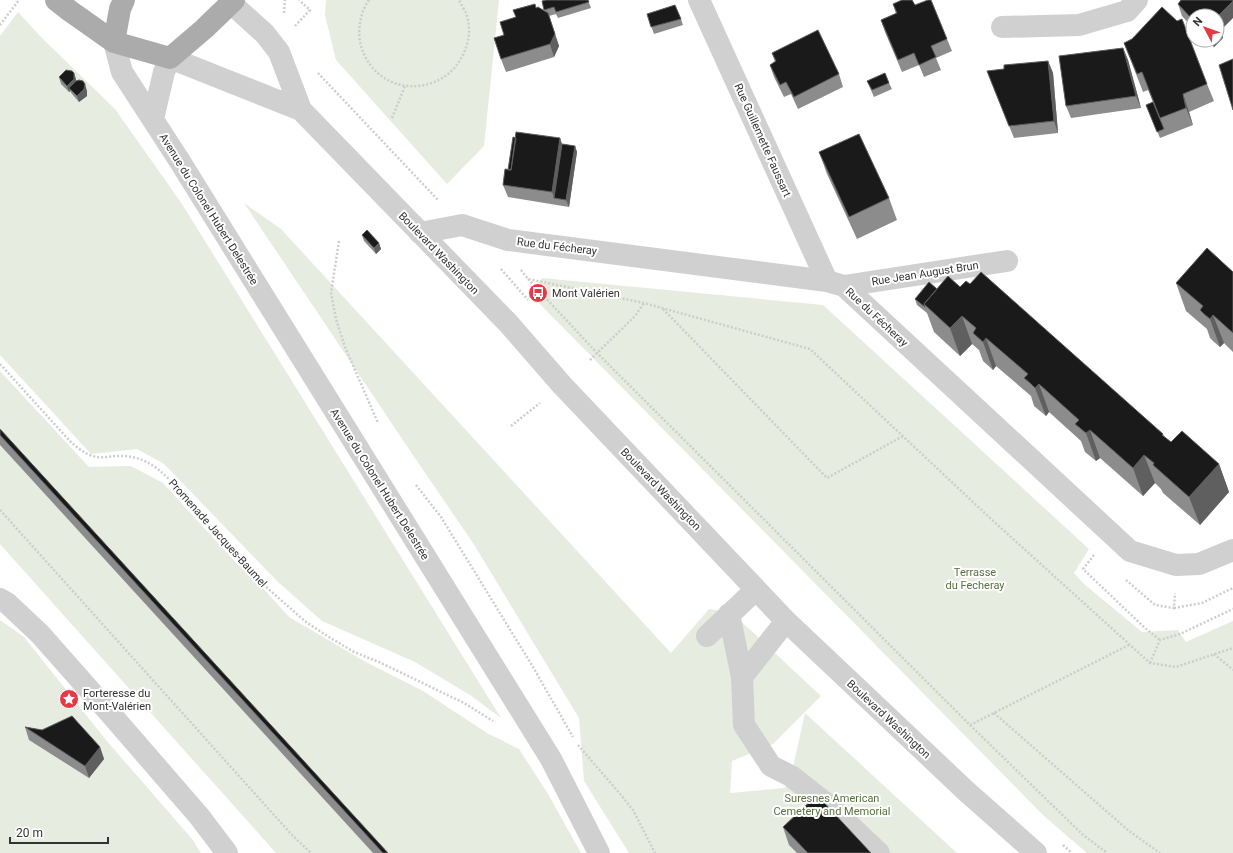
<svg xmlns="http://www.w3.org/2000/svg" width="1233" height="853" viewBox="0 0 1233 853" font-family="Roboto,sans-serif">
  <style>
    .green { fill: #e6ecdf }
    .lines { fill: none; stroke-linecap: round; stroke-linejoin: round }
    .path { stroke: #cdcdcd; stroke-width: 2.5; stroke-dasharray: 2 2; stroke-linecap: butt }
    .minor { stroke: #d0d0d0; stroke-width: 22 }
    .major { stroke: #ababab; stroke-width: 22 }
    .wall { fill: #8c8c8c }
    .shaded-wall { fill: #5f5f5f }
    .building { fill: #1a1a1a; stroke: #5f5f5f }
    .labels { text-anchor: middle; stroke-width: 4; stroke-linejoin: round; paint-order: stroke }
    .street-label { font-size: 11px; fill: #333; stroke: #fff }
    .poi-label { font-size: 11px; fill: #333; stroke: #fff; text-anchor: start }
    .park-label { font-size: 11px; fill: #56703f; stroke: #fff }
  </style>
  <rect width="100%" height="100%" fill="#fff"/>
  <path class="green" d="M 326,0 L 499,0 L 484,146 L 447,184 L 336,60 L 325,15 Z
    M 18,12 L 41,37 L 115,109 L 182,204 L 501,718 L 470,695 L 415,662 L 322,621 L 276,580 L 164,464 L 137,449 L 91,454 L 0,355 L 0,36 Z
    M 244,203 L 281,229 L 671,653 L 709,609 L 732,613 L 821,696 L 773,744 L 732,761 L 730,793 L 785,788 L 791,776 L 805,713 L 957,853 L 629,853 L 584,781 L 579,718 L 473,543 L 415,458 Z
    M 542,278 L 823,305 L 1089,549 L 1074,573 L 1084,584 L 1142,632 L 1178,630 L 1186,642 L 1233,621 L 1233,853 L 1087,853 L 1044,816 L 530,294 Z
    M 0,371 L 89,467 L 131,466 L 163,483 L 238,565 L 241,564 L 289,617 L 364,661 L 423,691 L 487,733 L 519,749 L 548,794 L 581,853 L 378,853 L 0,439 Z
    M 0,445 L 373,853 L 276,853 L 0,544 Z
    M 0,620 L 24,637 L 106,740 L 192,839 L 201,853 L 0,853 Z"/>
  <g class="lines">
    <path class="path" d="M 369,0 C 360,12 357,32 361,46 C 378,103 456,98 468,40 C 470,32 469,22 466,13 C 464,9 461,4 459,0
      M 284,13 L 285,0
      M 0,25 L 19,0
      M 295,26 L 310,10 L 299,0
      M 318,73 L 438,200
      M 392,118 L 405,86
      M 339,241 L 331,293 L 336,319 L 345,347 L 378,423
      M 501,269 L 528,300
      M 521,270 L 528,279 L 644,303 L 810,349 L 990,518 L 1150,663 L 1176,667 L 1233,648
      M 528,279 L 597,353 L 970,725 L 1082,834 L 1107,853
      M 663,309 L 827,478 L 903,436
      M 590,360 L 635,316 L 644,303
      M 0,364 L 68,439 C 75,446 83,453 93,456 C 102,459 110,456 118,456 C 140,455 155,465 170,480 L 257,579 L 306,622 L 329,637 L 354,652 L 379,662 L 464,703 L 493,721
      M 511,426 L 540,403
      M 416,485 L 441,517 L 533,667 L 573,737
      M 0,510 L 292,835 L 311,853
      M 1094,555 L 1083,569 L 1145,628 L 1160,640
      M 1126,580 L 1155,605 L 1174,608 L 1175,593
      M 1174,608 L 1202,603 L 1233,588
      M 1214,654 L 1233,670
      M 1150,663 L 1160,640 L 1180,634 L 1233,609
      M 994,713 L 1129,831 L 1160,853
      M 970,725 L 1129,645
      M 578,745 L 621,795 L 633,810 L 655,853
      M 1063,845 L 1072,853"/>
    <path class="minor" d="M 699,0 L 827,281
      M 231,3 L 265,34 L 279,52 L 301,110 L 508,323 L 562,385 L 786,621 L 966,791 L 1036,853
      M 1002,27 L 1079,25 L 1127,11 L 1137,0
      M 114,42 L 122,72 L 179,160 L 551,759 L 599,853
      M 153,119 L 164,72 L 170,58 L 301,110
      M 420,233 L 462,225 L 508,240 L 827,281 L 844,286 L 1130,551 L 1176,565 L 1199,564 L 1233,550
      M 844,286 L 1007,261
      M 0,599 L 7,603 L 40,634 L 115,719 L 199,816 L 227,853
      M 729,614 L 742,677
      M 786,621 L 742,677 L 744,725 L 771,766 L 791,776 L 828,805 L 879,853
      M 707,636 L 748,597 L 755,588"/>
    <path class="major" d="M 56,0 L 70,11 L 114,42 L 170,58 L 204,29 L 234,0
      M 114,42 L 120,9 L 124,0"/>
  </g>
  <path class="wall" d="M 588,0 L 591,8 L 558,18 L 556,14 L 549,16 L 559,46 L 554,57 L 506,72 L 501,59 L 504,35 L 516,17 L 536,8 L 545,11 L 542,1 Z
    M 893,4 L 915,5 L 947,39 L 952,51 L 936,58 L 941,70 L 924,77 L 919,65 L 902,72 L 885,32 L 881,20 L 896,14 Z
    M 1178,4 L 1222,29 L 1223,38 L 1214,47 L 1206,40 L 1217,40 L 1193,16 L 1193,28 L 1182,16 Z
    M 647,14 L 681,19 L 683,25 L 654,34 Z
    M 1124,43 L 1207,84 L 1214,101 L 1189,112 L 1193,125 L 1160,138 L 1146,105 L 1153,102 L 1148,90 L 1143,92 Z
    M 1123,48 L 1128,60 L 1141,108 L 1071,118 L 1066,106 Z
    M 772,53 L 839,74 L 843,87 L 798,109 L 791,94 L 784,97 L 774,77 L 770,65 L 775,62 Z
    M 1048,61 L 1053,73 L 1058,133 L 1014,138 L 987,71 L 1004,69 Z
    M 59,77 L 76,79 L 76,82 L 87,91 L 87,96 L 79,102 L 72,94 L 70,91 L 69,92 L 61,84 Z
    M 867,81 L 889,83 L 892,89 L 874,97 Z
    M 560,138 L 562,144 L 575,146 L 577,152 L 569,207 L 508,197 L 503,185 L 508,170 Z
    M 819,152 L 889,198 L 897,220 L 857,239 L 827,174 Z
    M 362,235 L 379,243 L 381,249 L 376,254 L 364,241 Z
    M 1233,272 L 1233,352 L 1224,343 L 1220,347 L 1214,342 L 1210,338 L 1207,329 L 1186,311 L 1176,283 Z
    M 960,287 L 1163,434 L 1164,436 L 1171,442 L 1219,464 L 1229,492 L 1200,525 L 1163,493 L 1161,489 L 1155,483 L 1143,496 L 1100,458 L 1096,461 L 1085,452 L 1081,441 L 1049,412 L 1046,416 L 1034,406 L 1031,396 L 996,366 L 993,370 L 983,361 L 979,350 L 972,344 L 960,356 L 934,332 L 927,313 L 917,305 L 915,299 L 937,289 Z
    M 0,429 L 388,853 L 373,853 L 0,445 Z
    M 25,727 L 42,730 L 100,747 L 104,759 L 89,778 L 29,740 Z
    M 783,827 L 871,853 L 797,853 L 789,845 Z"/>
  <path class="shaded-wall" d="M 1233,1 L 1233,18 L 1222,29 L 1223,38 L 1214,47 L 1211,40 L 1217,40 L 1218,16 Z
    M 548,13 L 559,46 L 554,57 L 550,44 Z
    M 1123,48 L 1128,60 L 1141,108 L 1136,96 Z
    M 1048,61 L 1053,73 L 1058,133 L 1054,121 Z
    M 74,73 L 76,79 L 76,86 L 69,88 L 70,91 L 69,92 L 67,86 Z
    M 85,84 L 87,91 L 87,96 L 79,102 L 77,96 Z
    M 1183,94 L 1189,112 L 1193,125 L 1186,108 Z
    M 560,138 L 564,151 L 554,198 L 552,192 Z
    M 575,146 L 577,152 L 569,207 L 566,200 Z
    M 379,243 L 381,249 L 376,254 L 374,248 Z
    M 1213,315 L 1224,343 L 1220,347 L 1210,319 Z
    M 962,316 L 972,344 L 960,356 L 950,328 Z
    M 986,338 L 996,366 L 993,370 L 983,342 Z
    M 1039,384 L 1049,412 L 1046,416 L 1035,388 Z
    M 1090,430 L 1100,458 L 1096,461 L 1086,433 Z
    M 1144,455 L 1155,483 L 1143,496 L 1133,468 Z
    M 1219,464 L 1229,492 L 1200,525 L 1189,497 Z
    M 100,747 L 104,759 L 89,778 L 85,766 Z"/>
  <path class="building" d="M 546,0 L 588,0 L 589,2 L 556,12 L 554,7 L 544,10 L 542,1 Z
    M 902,0 L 912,0 L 915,5 L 928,0 L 931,0 L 947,39 L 931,46 L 936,57 L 919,65 L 914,53 L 898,60 L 881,20 L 897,13 L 893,4 Z
    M 1181,0 L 1233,0 L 1233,1 L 1218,16 L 1219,26 L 1217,27 L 1217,16 L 1193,16 L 1193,20 L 1178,4 Z
    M 535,4 L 536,8 L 538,7 L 548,13 L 555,34 L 550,44 L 501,59 L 494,38 L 504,35 L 500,22 L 516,17 L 513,10 Z
    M 675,5 L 681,19 L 651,27 L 647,14 Z
    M 1162,7 L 1177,21 L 1182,19 L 1207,84 L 1183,94 L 1186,108 L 1160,118 L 1142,72 L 1137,74 L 1124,43 L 1132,39 Z
    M 818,30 L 839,74 L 794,97 L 786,82 L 780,85 L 770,65 L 776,61 L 772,53 Z
    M 1123,48 L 1136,96 L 1066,106 L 1059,56 Z
    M 1233,59 L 1233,110 L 1219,65 Z
    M 1048,61 L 1054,121 L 1009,126 L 987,71 L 1004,69 L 1004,65 Z
    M 66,70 L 72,71 L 74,73 L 74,79 L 67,86 L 59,77 Z
    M 885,73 L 889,83 L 872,90 L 867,81 Z
    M 79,80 L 83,81 L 85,84 L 84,89 L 77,96 L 69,88 L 76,81 Z
    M 1153,102 L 1164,129 L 1157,132 L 1146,105 Z
    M 516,132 L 560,138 L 552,192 L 503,185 L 505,169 L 511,170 Z
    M 859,134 L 889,198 L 849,217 L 819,152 Z
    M 513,137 L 516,138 L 511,170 L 508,170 Z
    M 562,144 L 575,146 L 566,200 L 554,198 Z
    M 367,230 L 379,243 L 374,248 L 362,235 Z
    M 1207,248 L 1233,272 L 1233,333 L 1213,315 L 1210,319 L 1204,314 L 1200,310 L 1203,306 L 1176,283 Z
    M 981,272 L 1163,434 L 1162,435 L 1171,442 L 1182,431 L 1219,464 L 1189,497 L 1153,465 L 1154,463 L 1144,455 L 1133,468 L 1090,430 L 1086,433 L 1075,424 L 1079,420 L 1039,384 L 1035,388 L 1030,383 L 1024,378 L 1028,374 L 986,338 L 983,342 L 973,333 L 976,328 L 962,316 L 950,328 L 924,304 L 948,276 L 960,287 L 966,281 L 970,284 Z
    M 929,282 L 937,289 L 924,304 L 925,307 L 915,299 Z
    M 0,429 L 388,853 L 383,853 L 0,435 Z
    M 72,716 L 100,747 L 85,766 L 25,727 L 42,730 Z
    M 817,795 L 871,853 L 808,853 L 783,827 Z"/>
  <defs>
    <symbol id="bus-disc" viewBox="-11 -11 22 22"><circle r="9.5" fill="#e63946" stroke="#fff"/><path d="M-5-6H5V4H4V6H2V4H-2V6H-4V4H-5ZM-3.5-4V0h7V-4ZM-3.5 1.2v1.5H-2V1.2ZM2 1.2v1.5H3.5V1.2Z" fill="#fff"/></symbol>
    <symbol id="sight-disc" viewBox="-11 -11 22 22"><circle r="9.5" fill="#e63946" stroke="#fff"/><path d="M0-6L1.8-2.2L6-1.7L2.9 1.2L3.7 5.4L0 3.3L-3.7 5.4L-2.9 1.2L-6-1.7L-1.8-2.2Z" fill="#fff"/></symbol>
  </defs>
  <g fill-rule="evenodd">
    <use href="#bus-disc" x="527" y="282" width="22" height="22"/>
    <use href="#sight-disc" x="58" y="688" width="22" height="22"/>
  </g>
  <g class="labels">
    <g class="street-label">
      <text transform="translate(763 140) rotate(66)" y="4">Rue Guillemette Faussart</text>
      <text transform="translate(209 209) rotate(58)" y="4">Avenue du Colonel Hubert Delestrée</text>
      <text transform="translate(557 246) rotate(7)" y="4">Rue du Fécheray</text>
      <text transform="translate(439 253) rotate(46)" y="4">Boulevard Washington</text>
      <text transform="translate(925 273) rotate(-9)" y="4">Rue Jean August Brun</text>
      <text transform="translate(877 317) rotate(43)" y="4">Rue du Fécheray</text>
      <text transform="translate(380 484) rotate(58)" y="4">Avenue du Colonel Hubert Delestrée</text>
      <text transform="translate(661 489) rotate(46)" y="4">Boulevard Washington</text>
      <text transform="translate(218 533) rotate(48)" y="4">Promenade Jacques-Baumel</text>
      <text transform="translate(889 719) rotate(43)" y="4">Boulevard Washington</text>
    </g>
    <g class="poi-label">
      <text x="552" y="297">Mont Valérien</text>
      <text x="83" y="697">Forteresse du<tspan x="83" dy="13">Mont-Valérien</tspan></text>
    </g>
    <g class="park-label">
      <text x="975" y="576">Terrasse<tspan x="975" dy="13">du Fecheray</tspan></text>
      <text x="832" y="802">Suresnes American<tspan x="832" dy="13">Cemetery and Memorial</tspan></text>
    </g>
  </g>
  <g transform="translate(1205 28) rotate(311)"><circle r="19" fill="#ffffff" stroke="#adadad"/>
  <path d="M0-3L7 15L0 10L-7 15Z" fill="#e63946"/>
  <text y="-6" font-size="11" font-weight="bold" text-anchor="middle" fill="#333333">N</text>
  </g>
  <path d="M10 837v6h98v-6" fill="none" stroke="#333333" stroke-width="2"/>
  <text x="16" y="837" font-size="12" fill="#333333" stroke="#ffffff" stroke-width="3" paint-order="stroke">20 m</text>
</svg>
